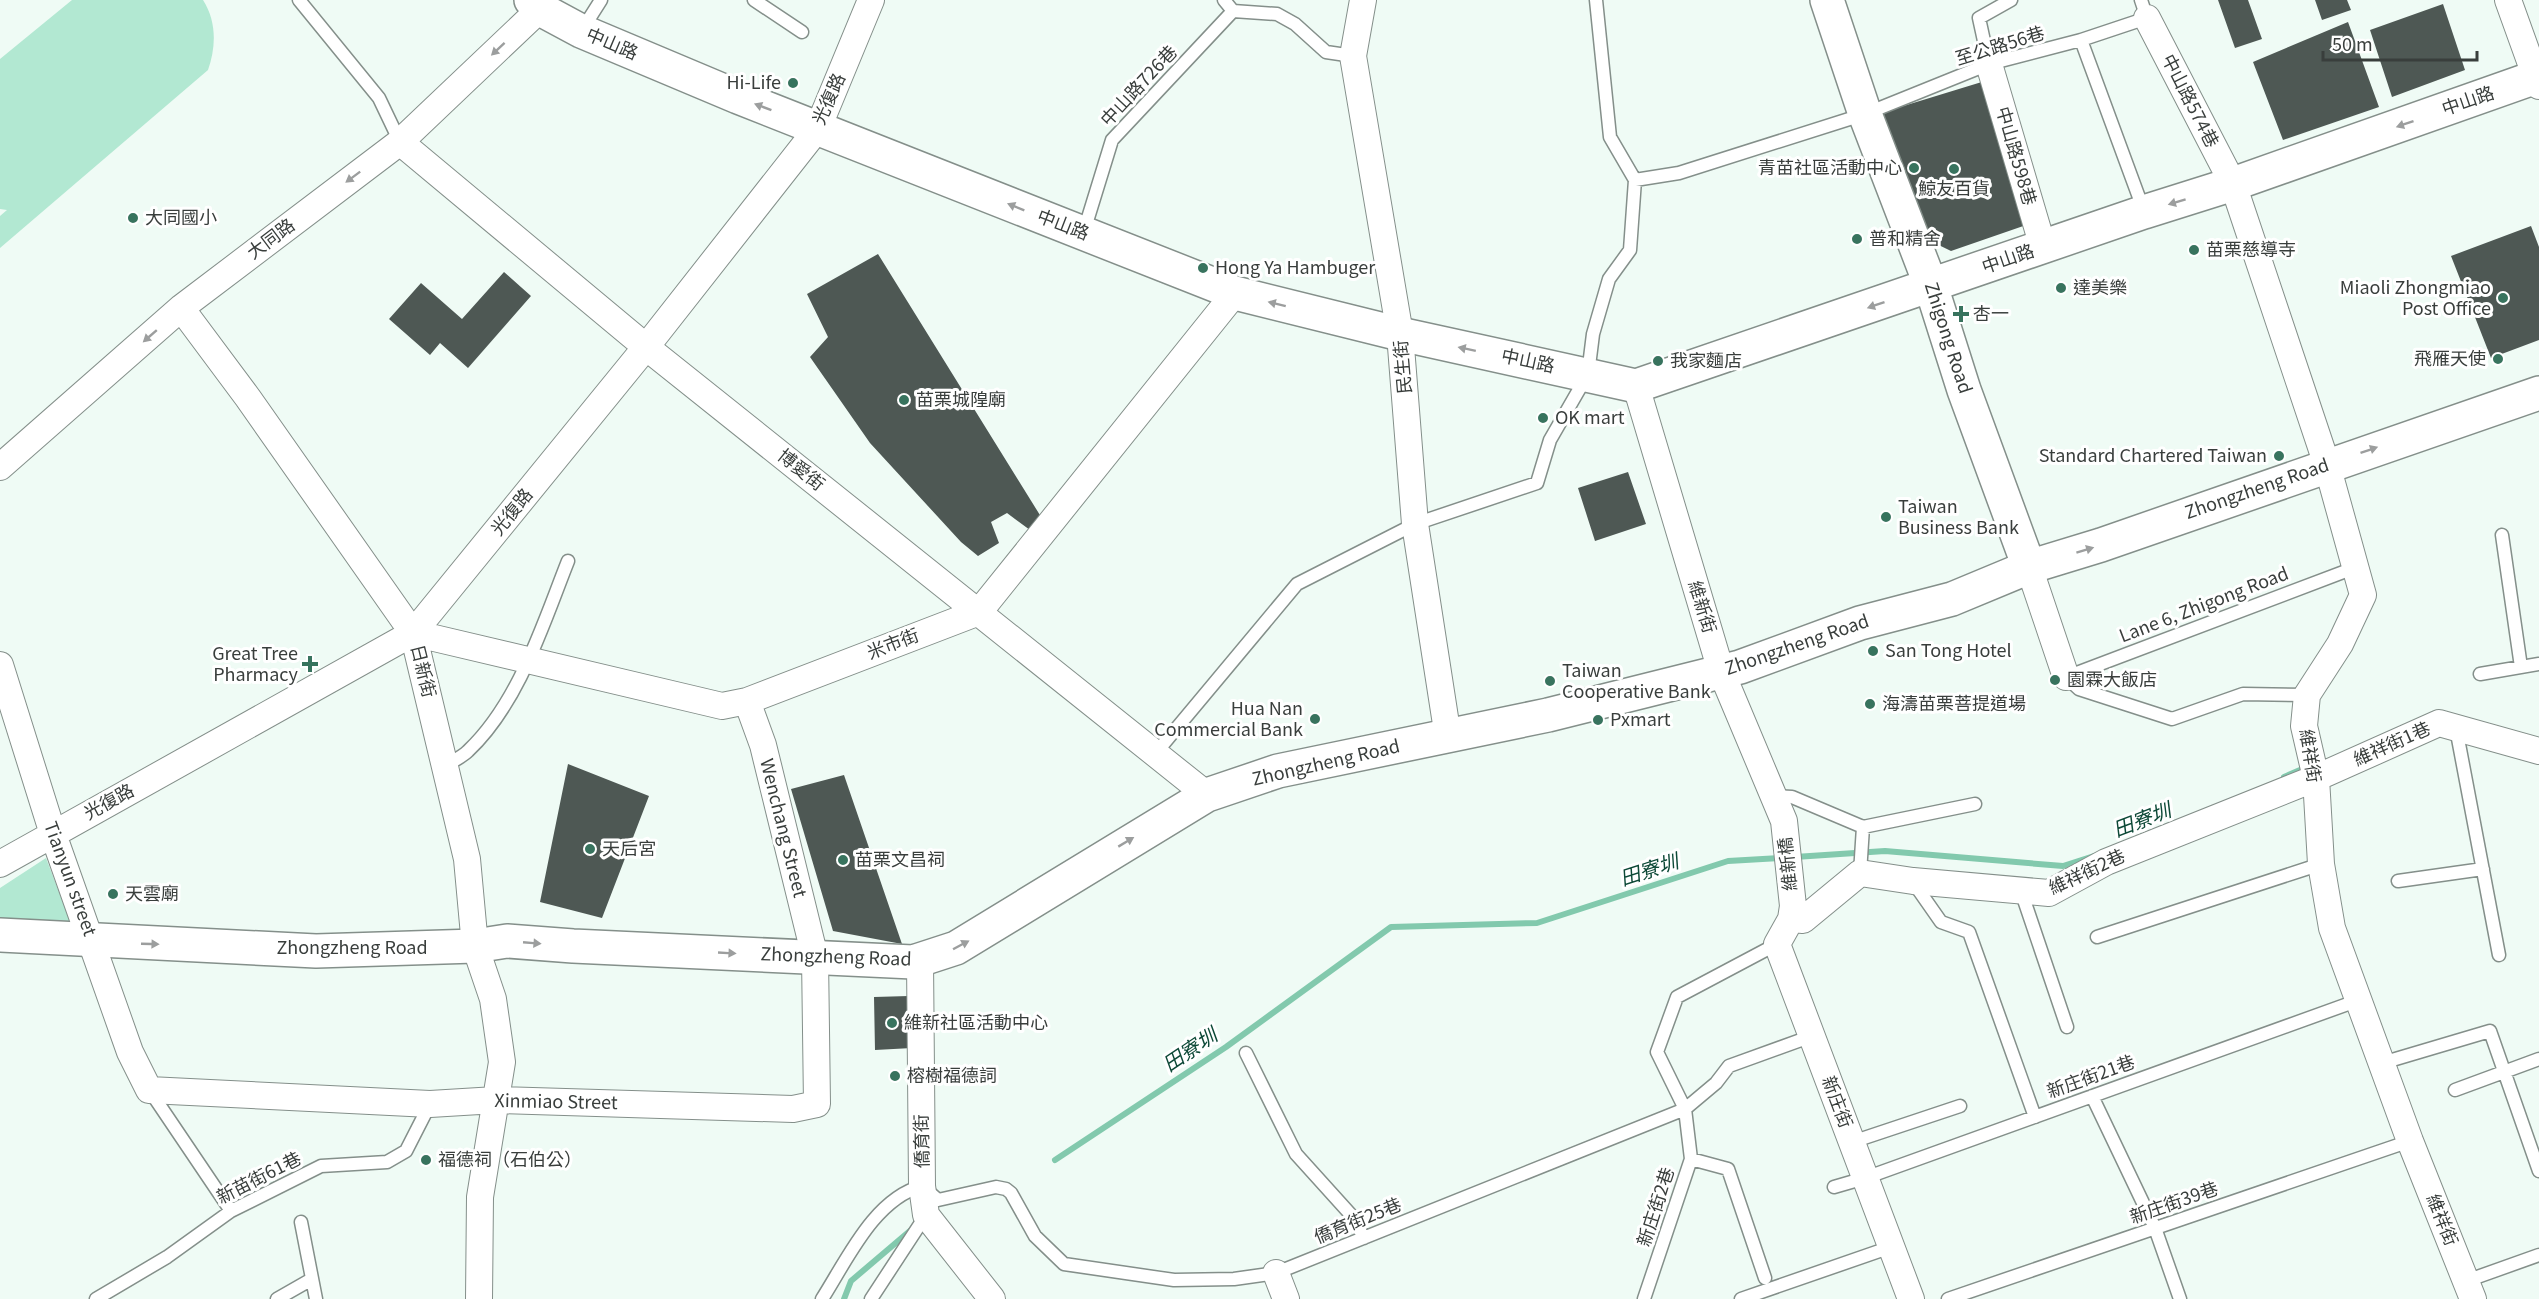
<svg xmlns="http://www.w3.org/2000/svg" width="2539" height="1299" viewBox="0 0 2539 1299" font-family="Georgia,'Noto Sans TC',serif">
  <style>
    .green { fill: #b2e8d2 }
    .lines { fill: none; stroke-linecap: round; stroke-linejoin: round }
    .stream { stroke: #82c9ad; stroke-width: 6 }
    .building { fill: #4e5854 }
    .lane-casing { stroke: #848f8a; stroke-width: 15 }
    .street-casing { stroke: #848f8a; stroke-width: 28 }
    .secondary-casing { stroke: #848f8a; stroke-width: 36 }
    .lane { stroke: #fff; stroke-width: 12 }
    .street { stroke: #fff; stroke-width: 26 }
    .secondary { stroke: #fff; stroke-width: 33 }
    .oneway { fill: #9c9e9e }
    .poi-dot { fill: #38735e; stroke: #fff; stroke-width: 2 }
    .labels { text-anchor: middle; stroke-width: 6; stroke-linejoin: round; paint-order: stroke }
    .street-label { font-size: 18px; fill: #393e3c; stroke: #fff }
    .poi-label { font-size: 18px; fill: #393e3c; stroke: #fff; text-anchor: start }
    .water-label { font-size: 20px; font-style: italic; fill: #0d4937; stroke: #fff }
  </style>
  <rect width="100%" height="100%" fill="#effbf5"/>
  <path class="green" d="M 72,0 L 203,0 C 217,22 216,47 208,70 L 0,248 L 0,216 L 7,210 L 0,209 L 0,59 Z
    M 46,858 L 73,929 L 0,928 L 0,888 Z"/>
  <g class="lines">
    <path class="stream" d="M 2284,777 L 2307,767
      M 1795,857 L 1885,851 L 2063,866 L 2094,856
      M 1055,1160 L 1226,1047 L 1391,927 L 1537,923 L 1728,861 L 1781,858
      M 844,1299 L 851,1281 L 911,1230"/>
  </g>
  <path class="building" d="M 2218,0 L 2248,0 L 2262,39 L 2235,48 Z
    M 2315,0 L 2347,0 L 2351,10 L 2322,20 Z
    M 2443,4 L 2465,70 L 2392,97 L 2370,30 Z
    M 2348,22 L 2379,107 L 2283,140 L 2253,62 Z
    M 1985,81 L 2032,223 L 1951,251 L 1916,234 L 1874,115 Z
    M 2531,226 L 2539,247 L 2539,340 L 2491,358 L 2451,256 Z
    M 878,254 L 1043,520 L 1030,530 L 1007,513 L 991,522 L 999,543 L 978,556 L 961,542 L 870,443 L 810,357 L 828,337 L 807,294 Z
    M 504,272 L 531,296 L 468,368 L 440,343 L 430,355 L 389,319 L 421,283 L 462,319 Z
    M 1628,472 L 1646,524 L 1595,541 L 1578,488 Z
    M 568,764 L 649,796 L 602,918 L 540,902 Z
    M 844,775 L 902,944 L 833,931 L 791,789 Z
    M 909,996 L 912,1048 L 875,1050 L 874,997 Z"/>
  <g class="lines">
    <defs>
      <path id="lane" d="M 299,0 L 379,98 L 400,142
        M 754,0 L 802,32
        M 1224,0 L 1233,11
        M 1596,0 L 1610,137 L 1635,180 L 1679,173 L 1865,114 L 1989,64 L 2081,40 L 2147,18 L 2141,0
        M 1233,11 L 1277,14 L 1295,24 L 1326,52 L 1353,56
        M 582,30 L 601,0
        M 2081,40 L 2144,211
        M 1989,64 L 1979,18 L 2011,0
        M 1084,231 L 1112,140 L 1233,11
        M 2502,535 L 2521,667
        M 2480,674 L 2539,664
        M 2307,695 L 2243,694 L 2172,719 L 2079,689 L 2066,677 L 2354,568
        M 2456,728 L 2499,955
        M 1155,754 L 1297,584 L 1415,524 L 1537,483 L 1550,440 L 1588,374 L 1593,334 L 1609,279 L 1630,250 L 1635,180
        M 445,766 C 453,761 462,757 468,751 C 519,703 543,624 568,561
        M 1774,796 L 1792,797 L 1863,827 L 1975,804
        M 1860,873 L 1863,827
        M 2398,881 L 2483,869
        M 1913,882 L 1941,922 L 1969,932 L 2035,1117
        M 2021,891 L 2067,1027
        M 2097,937 L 2321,864
        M 1246,1053 L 1296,1154 L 1352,1216 L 1364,1238
        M 2382,1063 L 2490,1031 L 2539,1171
        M 2455,1090 L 2539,1059
        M 150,1091 L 231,1211
        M 2092,1096 L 2155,1228 L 2180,1299
        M 1852,1142 L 1960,1106
        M 1691,1159 L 1728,1169 L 1765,1278
        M 1834,1187 L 1865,1178 L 2359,1000
        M 301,1222 L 316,1299
        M 2466,1281 L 2539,1255
        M 96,1299 L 167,1257 L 231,1211 L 321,1166 L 387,1162 L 406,1151 L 430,1104
        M 277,1299 L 312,1279
        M 822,1299 C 847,1260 874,1199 922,1186 L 938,1200 L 996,1187 L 1006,1189 L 1011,1193 L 1035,1236 L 1064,1264 L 1174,1280 L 1234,1279 L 1276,1273 L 1685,1109 L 1716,1083 L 1729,1066 L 1812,1036
        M 871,1299 L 928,1212
        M 1644,1299 L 1691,1159 L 1685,1109 L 1657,1052 L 1677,997 L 1777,944
        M 1741,1299 L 1891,1247
        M 1948,1299 L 2410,1141"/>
      <path id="street" d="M 1363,0 L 1353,56 L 1400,334 L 1415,524 L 1448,737
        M 2508,0 L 2539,86
        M 2147,18 L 2233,184 L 2327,465 L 2363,595 L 2340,644 L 2307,695 L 2304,726 L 2316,778 L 2321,864 L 2332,928 L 2410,1141 L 2473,1299
        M 1989,64 L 2043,247
        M 400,142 L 646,347 L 1207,795
        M 181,308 L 248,398 L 413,633 L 467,859 L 475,946 L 493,999 L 502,1062 L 480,1197 L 479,1299
        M 1636,386 L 1721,671 L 1784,821 L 1793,906 L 1791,919 L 1777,944 L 1911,1299
        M 0,467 L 181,308 L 400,142 L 540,9
        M 2029,567 L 2066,677
        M 413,633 L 722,706 L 747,701 L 979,612 L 1235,293
        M 0,665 L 53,834 L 130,1052 L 149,1090 L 430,1104 L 496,1100 L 793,1109 L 817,1104 L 815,957 L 763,745 L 747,701
        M 0,864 L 413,633 L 646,347 L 818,128 L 871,0
        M 1791,919 L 1803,920 L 1860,873 L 1913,881 L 2049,893 L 2106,862 L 2316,778 L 2439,723 L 2539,751
        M 920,960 L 922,1186 L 926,1215 L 992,1299
        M 1276,1273 L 1286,1299"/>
      <path id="secondary" d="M 531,0 L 540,9 L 581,31 L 738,97 L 1235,293 L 1400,334 L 1636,386 L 2144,212 L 2233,184 L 2539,76
        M 1827,0 L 1865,114 L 1931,286 L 1964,390 L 2029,567
        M 0,935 L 316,951 L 475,946 L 507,941 L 573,946 L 913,962 L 956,948 L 1207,795 L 1278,771 L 1548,715 L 1740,667 L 1860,623 L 1952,599 L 2029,567 L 2101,545 L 2539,393"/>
    </defs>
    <use href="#lane" class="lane-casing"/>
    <use href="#street" class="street-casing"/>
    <use href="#secondary" class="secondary-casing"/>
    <use href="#lane" class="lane"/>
    <use href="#street" class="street"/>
    <use href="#secondary" class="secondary"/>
  </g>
  <defs><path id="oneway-solid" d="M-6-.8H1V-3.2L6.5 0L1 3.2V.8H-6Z" transform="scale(1.5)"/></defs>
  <g class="oneway">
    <use href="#oneway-solid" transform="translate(498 49) rotate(137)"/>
    <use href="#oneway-solid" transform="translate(763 107) rotate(-159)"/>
    <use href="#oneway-solid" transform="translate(2405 124) rotate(161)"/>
    <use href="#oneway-solid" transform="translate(353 177) rotate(143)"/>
    <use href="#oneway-solid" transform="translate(2177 202) rotate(163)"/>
    <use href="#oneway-solid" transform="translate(1016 207) rotate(-158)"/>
    <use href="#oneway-solid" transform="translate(1277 304) rotate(-166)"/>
    <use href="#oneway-solid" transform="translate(1876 305) rotate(161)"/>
    <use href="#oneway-solid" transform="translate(150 336) rotate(139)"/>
    <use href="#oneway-solid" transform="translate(1467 349) rotate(-168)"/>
    <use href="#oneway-solid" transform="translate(2369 450) rotate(-19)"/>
    <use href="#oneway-solid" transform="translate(2085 550) rotate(-17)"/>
    <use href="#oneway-solid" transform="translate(1126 842) rotate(-31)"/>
    <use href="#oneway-solid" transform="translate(532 943) rotate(5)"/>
    <use href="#oneway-solid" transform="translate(150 944) rotate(2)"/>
    <use href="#oneway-solid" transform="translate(961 945) rotate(-28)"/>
    <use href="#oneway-solid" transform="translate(727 953) rotate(3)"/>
  </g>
  <g class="poi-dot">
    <circle cx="793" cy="83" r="6"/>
    <circle cx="1914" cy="168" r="6"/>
    <circle cx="1954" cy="169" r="6"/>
    <circle cx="133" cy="218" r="6"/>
    <circle cx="1857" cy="239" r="6"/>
    <circle cx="2194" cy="250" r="6"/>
    <circle cx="1203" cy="268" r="6"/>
    <circle cx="2061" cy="288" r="6"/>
    <circle cx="2503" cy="298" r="6"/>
    <path d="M1958 305h6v6h6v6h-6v6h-6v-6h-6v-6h6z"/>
    <circle cx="2498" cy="359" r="6"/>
    <circle cx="1658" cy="361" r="6"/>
    <circle cx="904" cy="400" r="6"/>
    <circle cx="1543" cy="418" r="6"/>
    <circle cx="2279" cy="456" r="6"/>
    <circle cx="1886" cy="517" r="6"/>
    <circle cx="1873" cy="651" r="6"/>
    <path d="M307 655h6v6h6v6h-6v6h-6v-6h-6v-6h6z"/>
    <circle cx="2055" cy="680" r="6"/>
    <circle cx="1550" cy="681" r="6"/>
    <circle cx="1870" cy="704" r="6"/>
    <circle cx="1315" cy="719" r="6"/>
    <circle cx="1598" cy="720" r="6"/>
    <circle cx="590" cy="849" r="6"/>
    <circle cx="843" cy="860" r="6"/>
    <circle cx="113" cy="894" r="6"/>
    <circle cx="892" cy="1023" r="6"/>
    <circle cx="895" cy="1076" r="6"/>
    <circle cx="426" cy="1160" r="6"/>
  </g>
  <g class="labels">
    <g class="street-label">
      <text transform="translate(612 44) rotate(23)" y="6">中山路</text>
      <text transform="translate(2000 46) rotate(-17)" y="6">至公路56巷</text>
      <text transform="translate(1139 86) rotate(-47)" y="6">中山路726巷</text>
      <text transform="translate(829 99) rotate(-66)" y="6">光復路</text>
      <text transform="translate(2190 101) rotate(63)" y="6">中山路574巷</text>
      <text transform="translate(2468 101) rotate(-19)" y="6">中山路</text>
      <text transform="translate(2016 156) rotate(74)" y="6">中山路598巷</text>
      <text transform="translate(1063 225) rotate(21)" y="6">中山路</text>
      <text transform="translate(271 239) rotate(-37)" y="6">大同路</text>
      <text transform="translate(2008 259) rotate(-19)" y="6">中山路</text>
      <text transform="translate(1948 338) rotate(72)" y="6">Zhigong Road</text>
      <text transform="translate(1528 361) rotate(12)" y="6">中山路</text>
      <text transform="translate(1403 367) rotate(-95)" y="6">民生街</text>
      <text transform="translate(801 470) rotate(39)" y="6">博愛街</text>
      <text transform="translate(2257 489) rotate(-19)" y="6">Zhongzheng Road</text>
      <text transform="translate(512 512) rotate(-51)" y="6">光復路</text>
      <text transform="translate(2204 605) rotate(-21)" y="6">Lane 6, Zhigong Road</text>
      <text transform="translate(1702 607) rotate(73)" y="6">維新街</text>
      <text transform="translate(893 644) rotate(-21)" y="6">米市街</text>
      <text transform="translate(1797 645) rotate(-19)" y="6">Zhongzheng Road</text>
      <text transform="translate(423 671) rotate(76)" y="6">日新街</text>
      <text transform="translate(2392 744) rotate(-24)" y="6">維祥街1巷</text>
      <text transform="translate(2310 756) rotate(81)" y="6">維祥街</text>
      <text transform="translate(1326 763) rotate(-13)" y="6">Zhongzheng Road</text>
      <text transform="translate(109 802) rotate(-29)" y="6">光復路</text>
      <text transform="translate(783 828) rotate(76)" y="6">Wenchang Street</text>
      <text transform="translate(1788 864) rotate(-96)" y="6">維新橋</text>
      <text transform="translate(2087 872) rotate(-25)" y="6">維祥街2巷</text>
      <text transform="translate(70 879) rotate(70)" y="6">Tianyun street</text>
      <text x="352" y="954">Zhongzheng Road</text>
      <text transform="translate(836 957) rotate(2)" y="6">Zhongzheng Road</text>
      <text transform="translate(2091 1077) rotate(-20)" y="6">新庄街21巷</text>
      <text transform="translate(556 1102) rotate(1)" y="6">Xinmiao Street</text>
      <text transform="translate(1837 1102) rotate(69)" y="6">新庄街</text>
      <text transform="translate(922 1141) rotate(-91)" y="6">僑育街</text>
      <text transform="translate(259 1178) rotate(-27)" y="6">新苗街61巷</text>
      <text transform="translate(2174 1203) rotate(-19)" y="6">新庄街39巷</text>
      <text transform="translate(1656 1207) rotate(-72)" y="6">新庄街2巷</text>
      <text transform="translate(2442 1220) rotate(68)" y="6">維祥街</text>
      <text transform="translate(1358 1221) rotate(-22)" y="6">僑育街25巷</text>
    </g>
    <g class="poi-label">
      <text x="781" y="89" text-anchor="end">Hi-Life</text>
      <text x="1902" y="174" text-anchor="end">青苗社區活動中心</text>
      <text x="1954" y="195" text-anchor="middle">鯨友百貨</text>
      <text x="145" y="224">大同國小</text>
      <text x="1869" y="245">普和精舍</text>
      <text x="2206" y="256">苗栗慈導寺</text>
      <text x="1215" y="274">Hong Ya Hambuger</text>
      <text x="2073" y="294">達美樂</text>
      <text x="2491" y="294" text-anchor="end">Miaoli Zhongmiao<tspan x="2491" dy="21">Post Office</tspan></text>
      <text x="1973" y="320">杏一</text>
      <text x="2486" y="365" text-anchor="end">飛雁天使</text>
      <text x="1670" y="367">我家麵店</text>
      <text x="916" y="406">苗栗城隍廟</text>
      <text x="1555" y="424">OK mart</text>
      <text x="2267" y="462" text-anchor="end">Standard Chartered Taiwan</text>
      <text x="1898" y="513">Taiwan<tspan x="1898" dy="21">Business Bank</tspan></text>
      <text x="1885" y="657">San Tong Hotel</text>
      <text x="298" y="660" text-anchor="end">Great Tree<tspan x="298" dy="21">Pharmacy</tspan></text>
      <text x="1562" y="677">Taiwan<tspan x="1562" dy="21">Cooperative Bank</tspan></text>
      <text x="2067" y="686">園霖大飯店</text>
      <text x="1882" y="710">海濤苗栗菩提道場</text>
      <text x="1303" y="715" text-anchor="end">Hua Nan<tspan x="1303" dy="21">Commercial Bank</tspan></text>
      <text x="1610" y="726">Pxmart</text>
      <text x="602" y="855">天后宮</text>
      <text x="855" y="866">苗栗文昌祠</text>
      <text x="125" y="900">天雲廟</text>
      <text x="904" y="1029">維新社區活動中心</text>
      <text x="907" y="1082">榕樹福德詞</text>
      <text x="438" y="1166">福德祠（石伯公）</text>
    </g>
    <g class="water-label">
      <text transform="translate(2142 820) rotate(-21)" y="7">田寮圳</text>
      <text transform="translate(1649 870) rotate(-18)" y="7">田寮圳</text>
      <text transform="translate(1190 1050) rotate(-34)" y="7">田寮圳</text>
    </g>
  </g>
  <path d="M2323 51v9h154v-9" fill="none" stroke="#393e3c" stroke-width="3"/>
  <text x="2332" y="51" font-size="18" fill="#393e3c" stroke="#ffffff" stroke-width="4.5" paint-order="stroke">50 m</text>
</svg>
